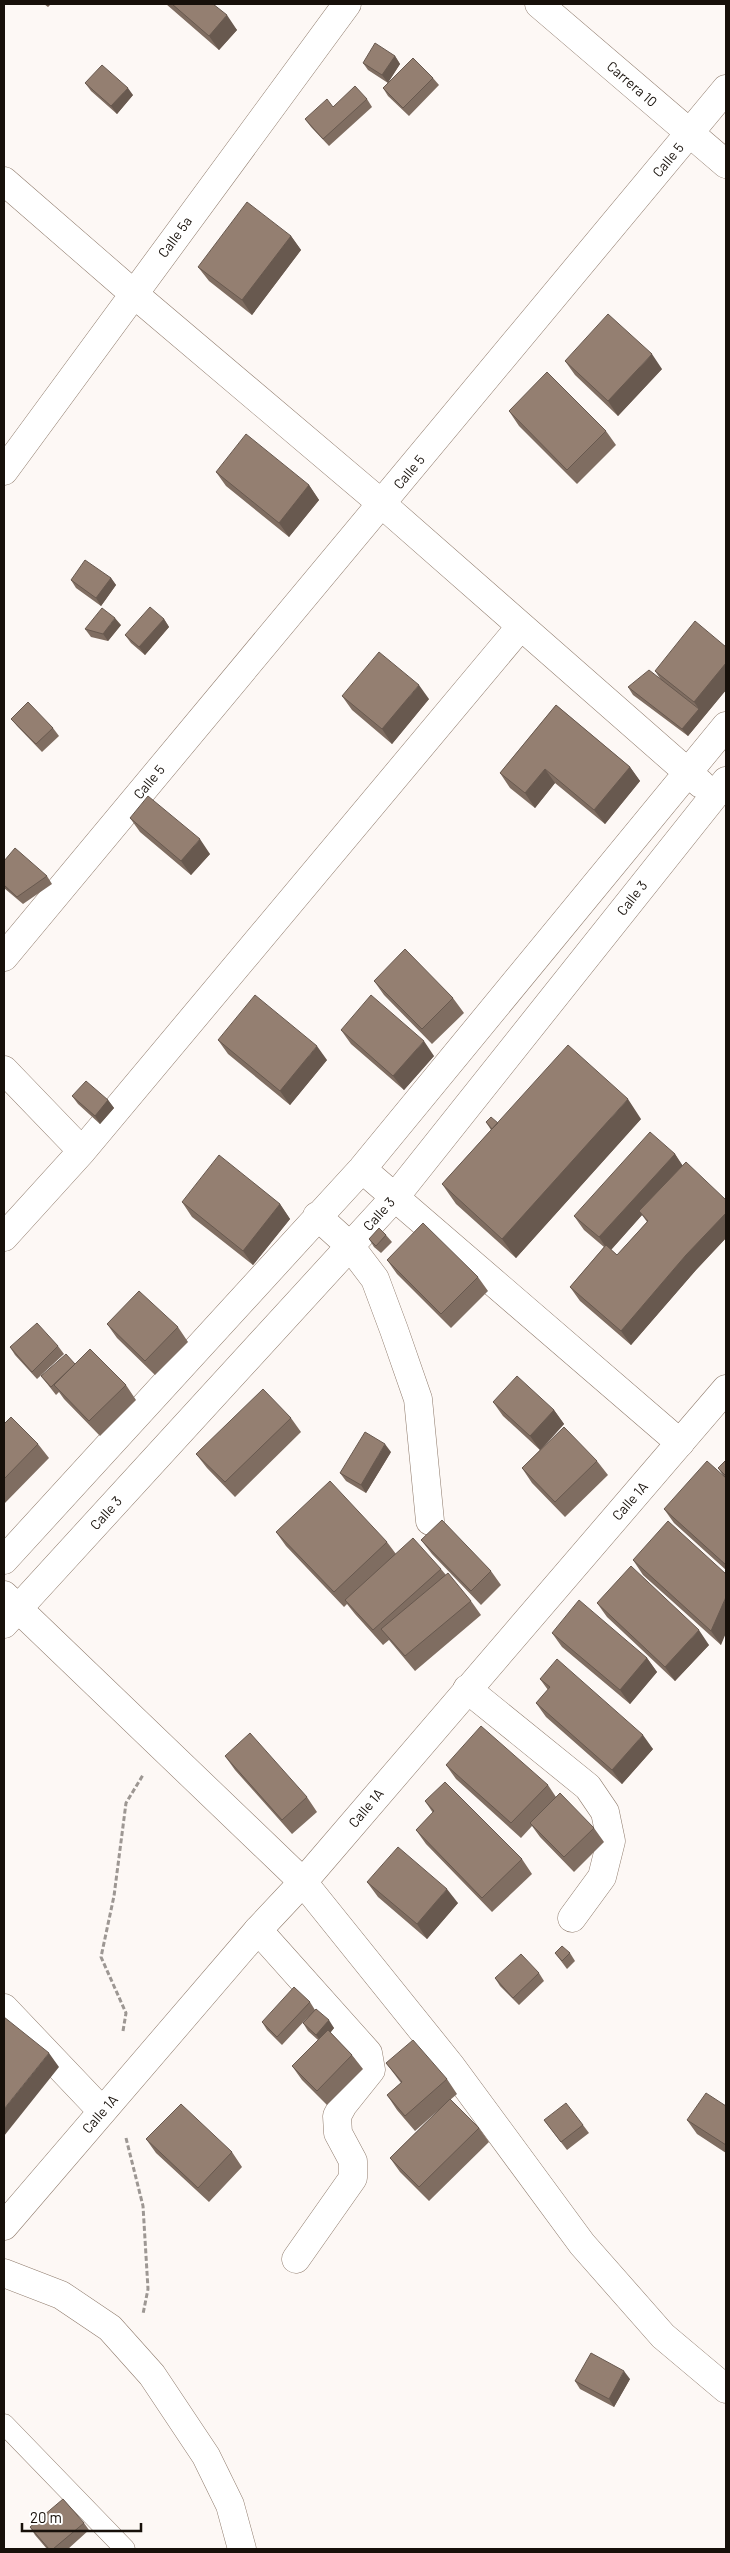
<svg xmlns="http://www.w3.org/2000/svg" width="730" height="2553" viewBox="0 0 730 2553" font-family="Barlow,sans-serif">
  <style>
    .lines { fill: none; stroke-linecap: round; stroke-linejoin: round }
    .lane-casing { stroke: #8f7b6c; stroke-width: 21 }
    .street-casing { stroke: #8f7b6c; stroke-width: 29 }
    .secondary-casing { stroke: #8f7b6c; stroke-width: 29 }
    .path { stroke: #9d9793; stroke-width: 3; stroke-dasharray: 5 2.5; stroke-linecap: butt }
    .lane { stroke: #fff; stroke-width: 20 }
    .street { stroke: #fff; stroke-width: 28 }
    .secondary { stroke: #fff; stroke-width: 28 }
    .wall { fill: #7f6d61; fill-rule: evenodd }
    .shaded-wall { fill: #68594f }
    .building { fill: #947f71; stroke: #68594f }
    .labels { text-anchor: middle; stroke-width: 4; stroke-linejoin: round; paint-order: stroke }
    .street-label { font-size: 14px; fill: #17100a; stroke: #fff }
  </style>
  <rect width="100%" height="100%" fill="#fdf8f5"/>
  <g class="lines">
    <defs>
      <path id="lane" d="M 4,2424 L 125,2549"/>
      <path id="street" d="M 539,4 L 726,164
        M 4,181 L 134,294 L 382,504 L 701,784
        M 4,471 L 347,4
        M 4,957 L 726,89
        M 4,1070 L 82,1151
        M 362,1169 L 680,1443
        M 317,1216 L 350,1246 L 375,1279 L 394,1330 L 418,1399 L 430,1521
        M 4,1237 L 82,1151 L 521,626
        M 4,1560 L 362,1169 L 726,726
        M 4,1595 L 303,1882 L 451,2066 L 582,2244 L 663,2336 L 726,2389
        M 4,1624 L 395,1197 L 726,781
        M 467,1689 L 588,1787 L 605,1812 L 611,1841 L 602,1877 L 572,1918
        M 258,1930 L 368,2053 L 371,2070 L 343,2105 L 337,2116 L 338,2133 L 353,2161 L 353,2178 L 296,2259
        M 4,2008 L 102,2111
        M 4,2273 L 61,2295 L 110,2328 L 152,2375 L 206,2456 L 230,2505 L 242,2549"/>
      <path id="secondary" d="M 4,2226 L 258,1930 L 303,1882 L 726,1389"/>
    </defs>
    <use href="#lane" class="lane-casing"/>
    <use href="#street" class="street-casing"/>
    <use href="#secondary" class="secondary-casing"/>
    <path class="path" d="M 123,2031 L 126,2013 L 101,1957 L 114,1896 L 126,1803 L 143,1775
      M 126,2138 L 143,2206 L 148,2289 L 143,2314"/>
    <use href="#lane" class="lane"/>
    <use href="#street" class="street"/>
    <use href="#secondary" class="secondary"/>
  </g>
  <path class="wall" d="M 44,4 L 51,4 L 48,7 Z
    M 166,4 L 213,4 L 237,30 L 219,50 Z
    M 395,56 L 400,64 L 388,82 L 433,78 L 439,85 L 409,116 L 388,96 L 383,88 L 388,83 L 368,70 L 363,63 Z
    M 85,83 L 133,95 L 117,114 L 91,91 Z
    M 367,99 L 372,107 L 329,146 L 311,127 L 305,119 L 333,107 Z
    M 291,236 L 301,250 L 252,315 L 209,281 L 198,267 Z
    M 565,361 L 662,369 L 618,416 L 575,375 Z
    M 509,411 L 606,431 L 616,445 L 577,484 L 519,426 Z
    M 216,472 L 309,485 L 319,500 L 289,537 L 226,486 Z
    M 111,578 L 116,585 L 101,606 L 76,588 L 71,580 Z
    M 164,619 L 169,627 L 145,655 L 131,643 L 125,635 Z
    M 121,625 L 108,641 L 91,637 L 85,629 Z
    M 726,647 L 726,690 L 688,736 L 633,695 L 628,687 L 661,680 L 655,671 Z
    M 342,696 L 429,699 L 392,744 L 352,710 Z
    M 556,705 L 630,767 L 640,781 L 605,824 L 555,783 L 535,808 L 510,788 L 500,773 Z
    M 11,719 L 53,728 L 59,736 L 42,752 L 17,726 Z
    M 130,818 L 210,854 L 191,875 L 140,832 Z
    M 4,861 L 47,876 L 52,884 L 23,904 L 4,888 Z
    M 374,981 L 453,998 L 464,1013 L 432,1044 L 384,995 Z
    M 341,1030 L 434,1056 L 404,1090 L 351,1044 Z
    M 218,1040 L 327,1060 L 290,1105 L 228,1054 Z
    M 72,1096 L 108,1100 L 114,1108 L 100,1124 L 78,1104 Z
    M 641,1119 L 516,1258 L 456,1204 L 442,1184 L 491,1130 L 486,1122 L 498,1123 Z
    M 675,1154 L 682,1166 L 726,1200 L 726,1238 L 696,1270 L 631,1345 L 580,1301 L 570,1287 L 604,1247 L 584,1230 L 574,1216 ZM 642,1215 L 647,1222 L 617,1255 L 611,1250 Z
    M 182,1202 L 280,1204 L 290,1219 L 253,1265 L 192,1217 Z
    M 386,1235 L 392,1242 L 381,1253 L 374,1247 L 369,1239 Z
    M 387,1260 L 478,1277 L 488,1291 L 451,1328 L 397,1274 Z
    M 107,1324 L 178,1327 L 188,1342 L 155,1375 L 117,1338 Z
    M 58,1346 L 64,1354 L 37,1379 L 15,1355 L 10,1347 Z
    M 75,1364 L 126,1385 L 136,1400 L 100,1436 L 64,1399 L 59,1392 L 56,1395 L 41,1376 Z
    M 493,1402 L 554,1410 L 564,1424 L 541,1450 L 597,1461 L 608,1475 L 565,1517 L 532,1483 L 522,1468 L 540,1450 L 503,1416 Z
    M 291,1418 L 301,1432 L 235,1497 L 207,1468 L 196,1454 Z
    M 4,1424 L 38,1444 L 49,1458 L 4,1504 Z
    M 391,1452 L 366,1493 L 346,1481 L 340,1473 Z
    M 726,1460 L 726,1570 L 674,1523 L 664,1509 L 724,1477 L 718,1468 Z
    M 276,1532 L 387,1542 L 396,1554 L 441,1569 L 446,1575 L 471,1601 L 481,1615 L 415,1671 L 389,1640 L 383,1645 L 355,1614 L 347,1604 L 344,1607 L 286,1546 Z
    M 421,1540 L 491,1571 L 501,1585 L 481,1605 L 432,1554 Z
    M 633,1560 L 726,1574 L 721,1645 L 643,1575 Z
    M 597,1603 L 709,1645 L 675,1681 L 607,1617 Z
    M 552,1633 L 647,1658 L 657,1672 L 630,1704 L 562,1647 Z
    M 540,1679 L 653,1749 L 622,1784 L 546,1717 L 536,1703 L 548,1690 Z
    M 225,1756 L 307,1797 L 317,1812 L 292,1834 L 235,1770 Z
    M 446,1765 L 548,1785 L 556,1797 L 594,1828 L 604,1842 L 574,1872 L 540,1837 L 532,1826 L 521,1838 L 456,1779 Z
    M 425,1801 L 522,1859 L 532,1874 L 492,1912 L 426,1844 L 416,1830 L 433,1813 Z
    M 367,1882 L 458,1903 L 427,1939 L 378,1897 Z
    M 555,1953 L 570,1953 L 575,1961 L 567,1969 Z
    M 539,1973 L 544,1981 L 519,2005 L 500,1986 L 495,1978 Z
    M 310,2002 L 315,2010 L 334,2028 L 330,2033 L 352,2055 L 363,2069 L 327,2105 L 302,2080 L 292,2066 L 318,2040 L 308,2031 L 303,2023 L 309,2016 L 282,2045 L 267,2030 L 262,2022 Z
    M 386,2063 L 447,2079 L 457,2094 L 450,2100 L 479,2128 L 489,2142 L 429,2201 L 400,2172 L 390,2158 L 441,2108 L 415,2131 L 397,2110 L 387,2095 L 401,2083 Z
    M 726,2106 L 726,2153 L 697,2134 L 687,2120 Z
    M 544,2120 L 583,2125 L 589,2133 L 567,2150 Z
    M 146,2139 L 232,2152 L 242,2167 L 209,2202 L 156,2153 Z
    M 630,2379 L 614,2407 L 580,2389 L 575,2381 Z
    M 84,2523 L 89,2530 L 68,2549 L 47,2549 L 35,2535 L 30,2527 Z"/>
  <path class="shaded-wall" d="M 227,15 L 237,30 L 219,50 L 209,36 Z
    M 395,56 L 400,64 L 388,83 L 382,75 Z
    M 128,88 L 133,95 L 117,114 L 111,106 Z
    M 291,236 L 301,250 L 252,315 L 242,300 Z
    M 652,354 L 662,369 L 618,416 L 608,401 Z
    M 309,485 L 319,500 L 289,537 L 279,523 Z
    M 111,578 L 116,585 L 101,606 L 96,598 Z
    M 115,618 L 121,625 L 108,641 L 103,634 Z
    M 164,619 L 169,627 L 145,655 L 139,647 Z
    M 726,663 L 726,690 L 688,736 L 682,729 L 699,709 L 694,702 Z
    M 419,685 L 429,699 L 392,744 L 382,729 Z
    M 630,767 L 640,781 L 605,824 L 594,810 Z
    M 545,769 L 555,783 L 535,808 L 525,793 Z
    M 200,839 L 210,854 L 191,875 L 181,861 Z
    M 424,1041 L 434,1056 L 404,1090 L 393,1076 Z
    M 317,1046 L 327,1060 L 290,1105 L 280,1091 Z
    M 628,1099 L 641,1119 L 516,1258 L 502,1239 Z
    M 108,1100 L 114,1108 L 100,1124 L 95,1116 Z
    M 675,1154 L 685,1169 L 639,1211 L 642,1215 L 609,1252 L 599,1237 Z
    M 280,1204 L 290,1219 L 253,1265 L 243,1251 Z
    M 726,1213 L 726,1238 L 696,1270 L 631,1345 L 621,1331 L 686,1255 Z
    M 554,1410 L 564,1424 L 540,1450 L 530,1436 Z
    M 385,1444 L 391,1452 L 366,1493 L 361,1485 Z
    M 726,1597 L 726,1633 L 721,1645 L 711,1631 Z
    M 699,1630 L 709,1645 L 675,1681 L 665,1667 Z
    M 647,1658 L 657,1672 L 630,1704 L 620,1690 Z
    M 643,1735 L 653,1749 L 622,1784 L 612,1770 Z
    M 447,1889 L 458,1903 L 427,1939 L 417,1924 Z
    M 329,2020 L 334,2028 L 322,2043 L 316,2035 Z
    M 49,2053 L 59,2067 L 4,2136 L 4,2109 Z
    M 624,2371 L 630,2379 L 614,2407 L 609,2399 Z"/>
  <path class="building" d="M 172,4 L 213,4 L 227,15 L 209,36 Z
    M 375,43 L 395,56 L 382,75 L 363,63 Z
    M 413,58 L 433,78 L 403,108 L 383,88 Z
    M 102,65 L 128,88 L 111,106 L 85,83 Z
    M 355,86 L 367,99 L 323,139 L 305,119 L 327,99 L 333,107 Z
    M 247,202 L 291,236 L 242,300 L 198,267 Z
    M 608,314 L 652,354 L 608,401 L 565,361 Z
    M 547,372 L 606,431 L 567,470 L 509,411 Z
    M 246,434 L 309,485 L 279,523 L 216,472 Z
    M 85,560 L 111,578 L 96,598 L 71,580 Z
    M 150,607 L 164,619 L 139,647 L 125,635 Z
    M 102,608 L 115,618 L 103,634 L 85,629 Z
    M 695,621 L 726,647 L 726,663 L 694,702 L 655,671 Z
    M 379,652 L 419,685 L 382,729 L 342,696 Z
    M 649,670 L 699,709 L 682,729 L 628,687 Z
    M 28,702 L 53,728 L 36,744 L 11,719 Z
    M 556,705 L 630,767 L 594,810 L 545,769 L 525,793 L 500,773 Z
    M 148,796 L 200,839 L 181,861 L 130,818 Z
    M 15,848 L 47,876 L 17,897 L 4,885 L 4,861 Z
    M 405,949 L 453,998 L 422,1029 L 374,981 Z
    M 255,995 L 317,1046 L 280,1091 L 218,1040 Z
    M 371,995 L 424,1041 L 393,1076 L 341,1030 Z
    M 568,1045 L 628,1099 L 502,1239 L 442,1184 Z
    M 86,1081 L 108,1100 L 95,1116 L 72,1096 Z
    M 491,1117 L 498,1123 L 492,1129 L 486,1122 Z
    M 650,1132 L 675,1154 L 599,1237 L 574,1216 Z
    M 219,1155 L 280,1204 L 243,1251 L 182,1202 Z
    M 686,1162 L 726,1200 L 726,1213 L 686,1255 L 621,1331 L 570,1287 L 606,1245 L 617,1255 L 648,1221 L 639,1211 Z
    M 423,1223 L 478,1277 L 441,1314 L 387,1260 Z
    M 379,1228 L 386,1235 L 376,1246 L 369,1239 Z
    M 139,1291 L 178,1327 L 145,1361 L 107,1324 Z
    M 37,1323 L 58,1346 L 32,1372 L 10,1347 Z
    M 90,1349 L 126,1385 L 89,1421 L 54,1385 Z
    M 66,1354 L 75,1364 L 51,1387 L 41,1376 Z
    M 517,1376 L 554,1410 L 530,1436 L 493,1402 Z
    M 263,1389 L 291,1418 L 225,1482 L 196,1454 Z
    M 11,1417 L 38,1444 L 4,1479 L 4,1424 Z
    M 564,1427 L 597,1461 L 555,1502 L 522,1468 Z
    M 365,1432 L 385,1444 L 361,1485 L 340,1473 Z
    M 726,1460 L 726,1476 L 718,1468 Z
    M 707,1461 L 726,1478 L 726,1565 L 664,1509 Z
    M 330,1481 L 387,1542 L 334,1592 L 276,1532 Z
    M 442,1520 L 491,1571 L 471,1591 L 421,1540 Z
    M 668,1521 L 726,1574 L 726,1597 L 711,1631 L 633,1560 Z
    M 413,1538 L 441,1569 L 373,1630 L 345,1600 Z
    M 631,1566 L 699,1630 L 665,1667 L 597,1603 Z
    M 448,1573 L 471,1601 L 405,1656 L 381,1629 Z
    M 579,1600 L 647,1658 L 620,1690 L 552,1633 Z
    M 557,1659 L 643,1735 L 612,1770 L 536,1703 L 550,1687 L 540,1679 Z
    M 481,1726 L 548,1785 L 511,1823 L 446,1765 Z
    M 250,1733 L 307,1797 L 282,1820 L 225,1756 Z
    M 445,1782 L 522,1859 L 482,1898 L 416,1830 L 434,1811 L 425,1801 Z
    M 560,1793 L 594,1828 L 564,1857 L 530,1823 Z
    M 398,1847 L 447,1889 L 417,1924 L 367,1882 Z
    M 562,1946 L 570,1953 L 562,1961 L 555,1953 Z
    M 521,1954 L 539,1973 L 513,1998 L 495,1978 Z
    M 294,1987 L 310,2002 L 277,2037 L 262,2022 Z
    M 316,2009 L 329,2020 L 316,2035 L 303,2023 Z
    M 4,2017 L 49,2053 L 4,2109 Z
    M 328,2030 L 352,2055 L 317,2091 L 292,2066 Z
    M 413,2040 L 447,2079 L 405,2116 L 387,2095 L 402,2082 L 386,2063 Z
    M 706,2093 L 726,2106 L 726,2145 L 687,2120 Z
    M 450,2099 L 479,2128 L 419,2187 L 390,2158 Z
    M 566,2103 L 583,2125 L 561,2142 L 544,2120 Z
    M 181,2104 L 232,2152 L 198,2188 L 146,2139 Z
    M 591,2353 L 624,2371 L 609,2399 L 575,2381 Z
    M 63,2499 L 84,2523 L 53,2549 L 49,2549 L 30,2527 Z"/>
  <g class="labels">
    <g class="street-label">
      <text transform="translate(632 84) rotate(41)" y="5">Carrera 10</text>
      <text transform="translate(668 160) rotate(-50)" y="5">Calle 5</text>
      <text transform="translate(175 237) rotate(-54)" y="5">Calle 5a</text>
      <text transform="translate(409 472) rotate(-50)" y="5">Calle 5</text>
      <text transform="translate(149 782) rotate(-50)" y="5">Calle 5</text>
      <text transform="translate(632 898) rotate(-52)" y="5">Calle 3</text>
      <text transform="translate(379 1214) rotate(-48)" y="5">Calle 3</text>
      <text transform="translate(630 1501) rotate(-49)" y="5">Calle 1A</text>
      <text transform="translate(106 1513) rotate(-48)" y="5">Calle 3</text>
      <text transform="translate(366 1808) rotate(-50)" y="5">Calle 1A</text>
      <text transform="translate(100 2114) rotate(-49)" y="5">Calle 1A</text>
    </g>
  </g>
  <rect width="730" height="2553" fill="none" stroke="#17100a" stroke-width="10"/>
  <path d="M22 2523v8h119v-8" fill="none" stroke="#17100a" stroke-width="2.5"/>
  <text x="30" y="2523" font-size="15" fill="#17100a" stroke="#ffffff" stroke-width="4" paint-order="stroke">20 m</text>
</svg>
